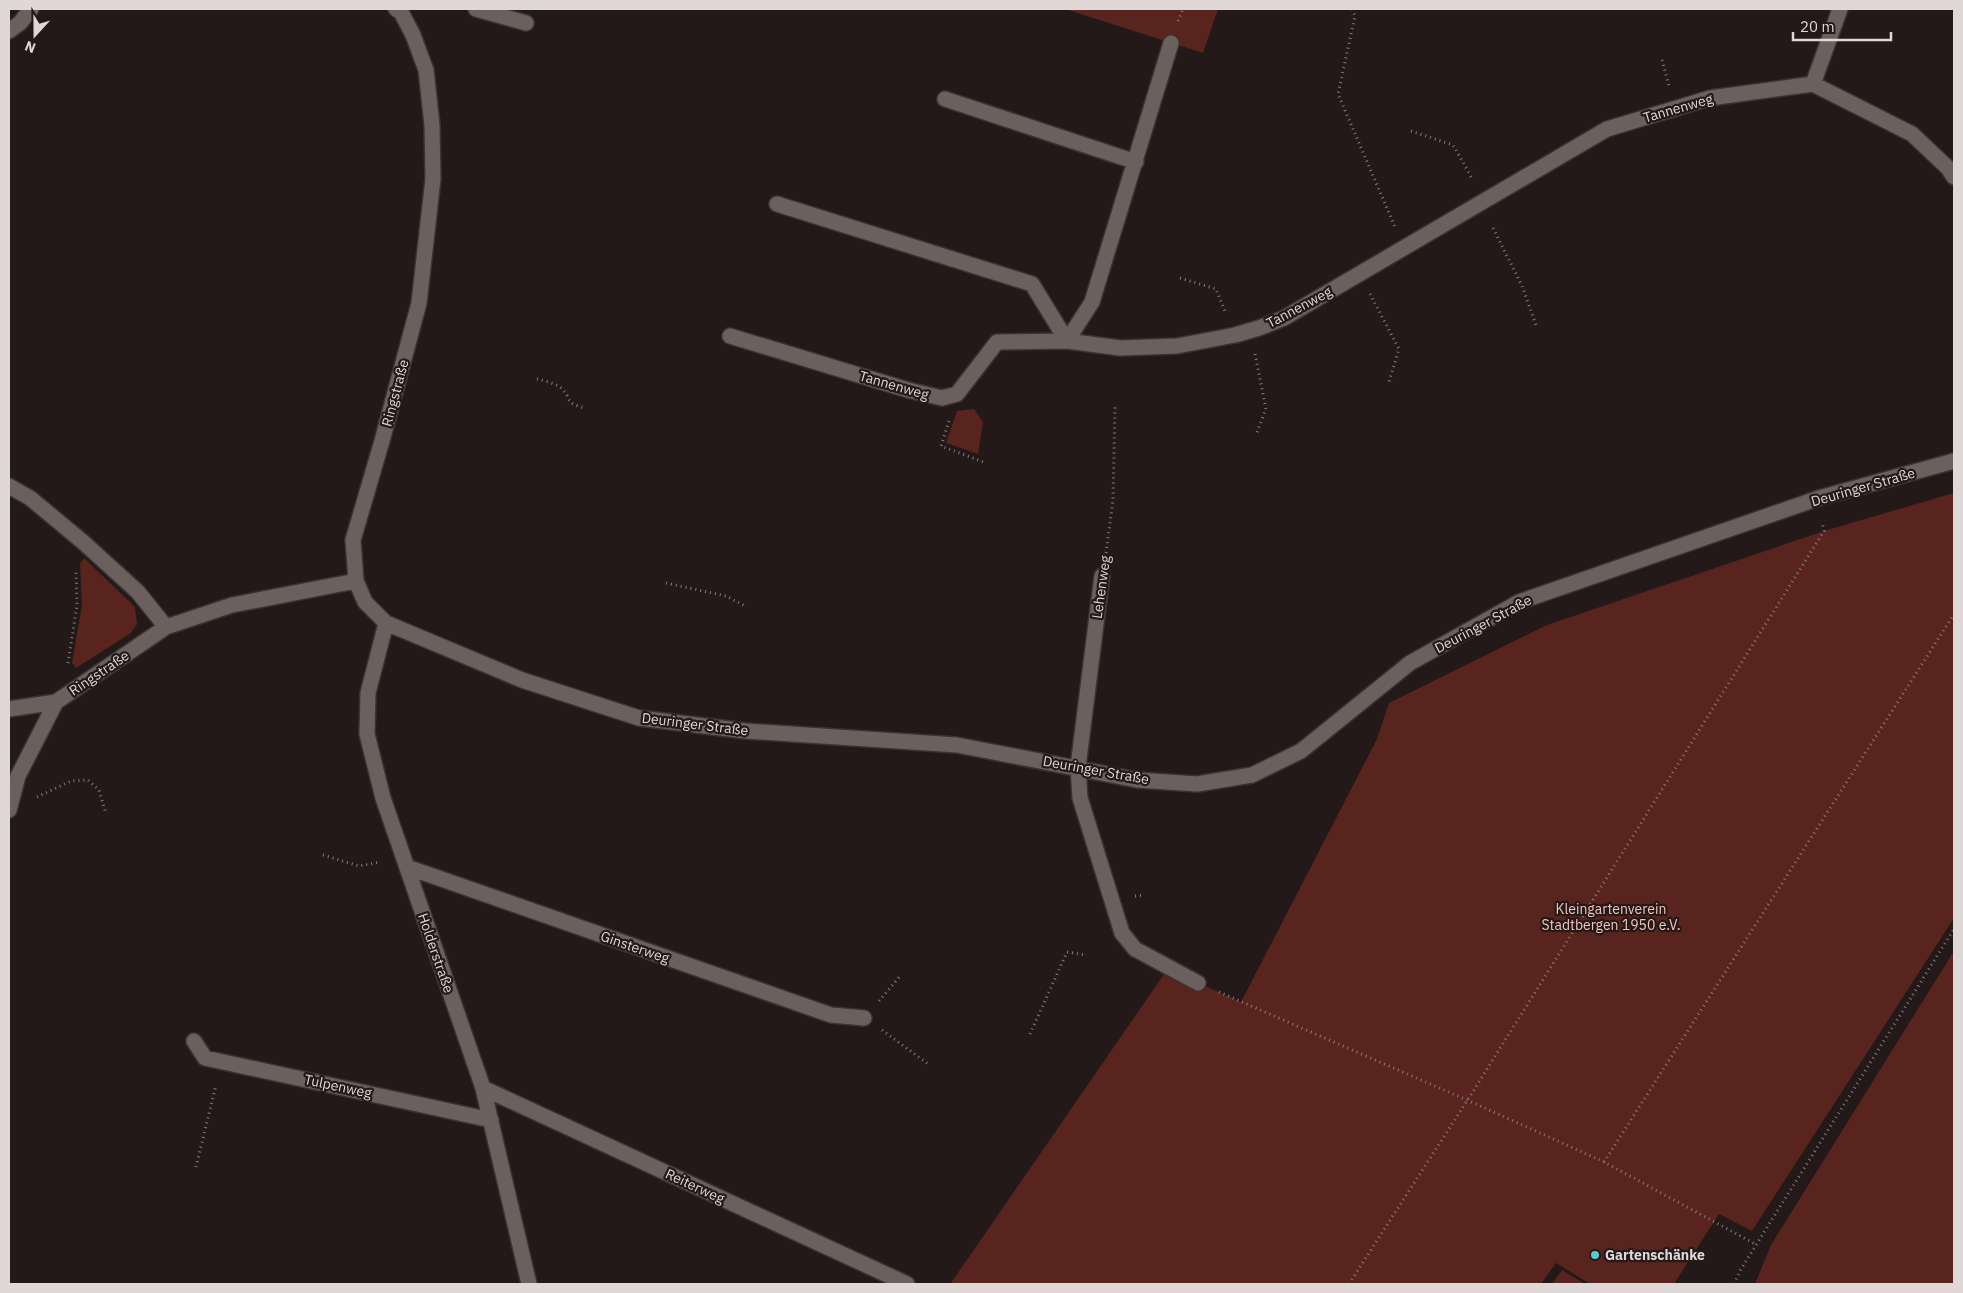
<svg xmlns="http://www.w3.org/2000/svg" width="1963" height="1293" viewBox="0 0 1963 1293" font-family="'IBM Plex Sans',sans-serif">
  <style>
    .green { fill: #59241e }
    .lines { fill: none; stroke-linecap: round; stroke-linejoin: round }
    .minor-casing { stroke: #3a3332; stroke-width: 18 }
    .path { stroke: #857c7b; stroke-width: 3; stroke-dasharray: 1 4; stroke-linecap: butt }
    .minor { stroke: #6c605e; stroke-width: 15 }
    .poi-dot { fill: #53cdcb; stroke: #231918; stroke-width: 2 }
    .labels { text-anchor: middle; stroke-width: 4.5; stroke-linejoin: round; paint-order: stroke }
    .street-label { font-size: 14px; fill: #dfd8d7; stroke: #231918 }
    .park-label { font-size: 14px; fill: #f7c4bc; stroke: #231918 }
    .poi-label { font-size: 14px; font-weight: bold; fill: #dfd8d7; stroke: #231918; text-anchor: start }
  </style>
  <rect width="100%" height="100%" fill="#231918"/>
  <path class="green" d="M 1065,9 L 1218,9 L 1203,53 Z
    M 974,409 L 983,422 L 978,454 L 946,443 L 957,411 Z
    M 1954,493 L 1954,918 L 1752,1231 L 1719,1214 L 1674,1284 L 1590,1284 L 1556,1263 L 1541,1284 L 951,1283 L 1169,967 L 1198,983 L 1241,1002 L 1377,739 L 1389,703 L 1547,625 L 1824,531 Z
    M 84,558 L 135,607 L 137,624 L 131,633 L 76,668 L 72,663 L 82,605 L 80,564 Z
    M 1954,951 L 1954,1284 L 1755,1284 L 1771,1245 Z
    M 1562,1270 L 1585,1284 L 1552,1284 Z"/>
  <g class="lines">
    <defs>
      <path id="minor" d="M 396,9 L 401,12 L 413,35 L 426,70 L 432,125 L 433,179 L 419,303 L 382,441 L 353,540 L 356,581 L 365,602 L 386,623 L 522,680 L 639,718 L 746,731 L 957,745 L 1137,780 L 1197,784 L 1252,775 L 1301,751 L 1410,663 L 1519,602 L 1819,498 L 1954,461
        M 476,9 L 526,23
        M 9,31 L 20,23 L 31,9
        M 1813,84 L 1840,9
        M 945,99 L 1136,162
        M 777,204 L 1032,284 L 1067,341
        M 730,336 L 908,390 L 942,398 L 957,394 L 997,342 L 1067,341 L 1120,348 L 1177,346 L 1235,335 L 1259,328 L 1284,318 L 1607,129 L 1710,98 L 1813,84 L 1912,134 L 1948,168 L 1954,177
        M 1067,341 L 1092,302 L 1171,43
        M 9,486 L 30,498 L 83,542 L 138,592 L 166,627
        M 1102,576 L 1078,767 L 1080,798 L 1122,933 L 1135,949 L 1198,983
        M 386,623 L 368,693 L 367,734 L 383,798 L 483,1088 L 529,1284
        M 9,709 L 56,702 L 166,627 L 232,605 L 356,581
        M 9,810 L 18,776 L 56,702
        M 407,867 L 831,1015 L 864,1018
        M 194,1041 L 205,1058 L 491,1120
        M 483,1088 L 907,1284"/>
    </defs>
    <use href="#minor" class="minor-casing"/>
    <path class="path" d="M 1352,9 L 1355,16 L 1338,94 L 1395,227
      M 1178,21 L 1183,9
      M 1662,60 L 1669,86
      M 1411,131 L 1453,145 L 1473,180
      M 1493,228 L 1522,286 L 1536,325
      M 1180,278 L 1216,289 L 1226,314
      M 1370,294 L 1399,349 L 1389,382
      M 1255,354 L 1266,409 L 1256,435
      M 537,379 C 545,381 555,383 561,388 C 574,400 562,402 585,408
      M 949,421 L 941,446 L 986,463
      M 1106,553 L 1113,500 L 1115,406
      M 666,583 L 726,596 L 747,607
      M 68,663 L 77,605 L 76,570
      M 37,797 L 71,781 L 88,780 L 99,790 L 106,814
      M 323,855 L 359,866 L 380,862
      M 1135,896 L 1144,895
      M 1219,992 L 1467,1100 L 1604,1162 L 1757,1245
      M 879,1001 L 901,975
      M 882,1030 L 928,1064
      M 1030,1034 L 1067,952 L 1085,955
      M 1604,1162 L 1954,614
      M 196,1167 L 216,1085
      M 1349,1284 L 1472,1093 L 1824,531 L 1822,522
      M 1734,1284 L 1741,1269 L 1954,929"/>
    <use href="#minor" class="minor"/>
  </g>
  <circle class="poi-dot" cx="1595" cy="1255" r="5"/>
  <g class="labels">
    <g class="street-label">
      <text transform="translate(1678 108) rotate(-16)" y="5">Tannenweg</text>
      <text transform="translate(1299 307) rotate(-28)" y="5">Tannenweg</text>
      <text transform="translate(894 385) rotate(16)" y="5">Tannenweg</text>
      <text transform="translate(395 393) rotate(-75)" y="5">Ringstraße</text>
      <text transform="translate(1863 487) rotate(-16)" y="5">Deuringer Straße</text>
      <text transform="translate(1101 587) rotate(-82)" y="5">Lehenweg</text>
      <text transform="translate(1483 624) rotate(-28)" y="5">Deuringer Straße</text>
      <text transform="translate(99 673) rotate(-34)" y="5">Ringstraße</text>
      <text transform="translate(695 724) rotate(7)" y="5">Deuringer Straße</text>
      <text transform="translate(1096 770) rotate(10)" y="5">Deuringer Straße</text>
      <text transform="translate(635 947) rotate(19)" y="5">Ginsterweg</text>
      <text transform="translate(436 953) rotate(71)" y="5">Holderstraße</text>
      <text transform="translate(338 1086) rotate(12)" y="5">Tulpenweg</text>
      <text transform="translate(695 1186) rotate(25)" y="5">Reiterweg</text>
    </g>
    <g class="park-label">
      <text x="1611" y="914">Kleingartenverein<tspan x="1611" dy="16">Stadtbergen 1950 e.V.</tspan></text>
    </g>
    <g class="poi-label">
      <text x="1605" y="1260">Gartenschänke</text>
    </g>
  </g>
  <rect width="1963" height="1293" fill="none" stroke="#dfd8d7" stroke-width="20"/>
  <g transform="translate(35 35) rotate(201)" stroke="#231918" stroke-width="4" paint-order="stroke">
  <path d="M0-4L9 19L0 12L-9 19Z" fill="#dfd8d7"/>
  <text y="-8" font-size="14" font-weight="bold" text-anchor="middle" fill="#dfd8d7">N</text>
  </g>
  <path d="M1793 32v8h98v-8" fill="none" stroke="#dfd8d7" stroke-width="2.5"/>
  <text x="1800" y="32" font-size="15" fill="#dfd8d7" stroke="#231918" stroke-width="4" paint-order="stroke">20 m</text>
</svg>
